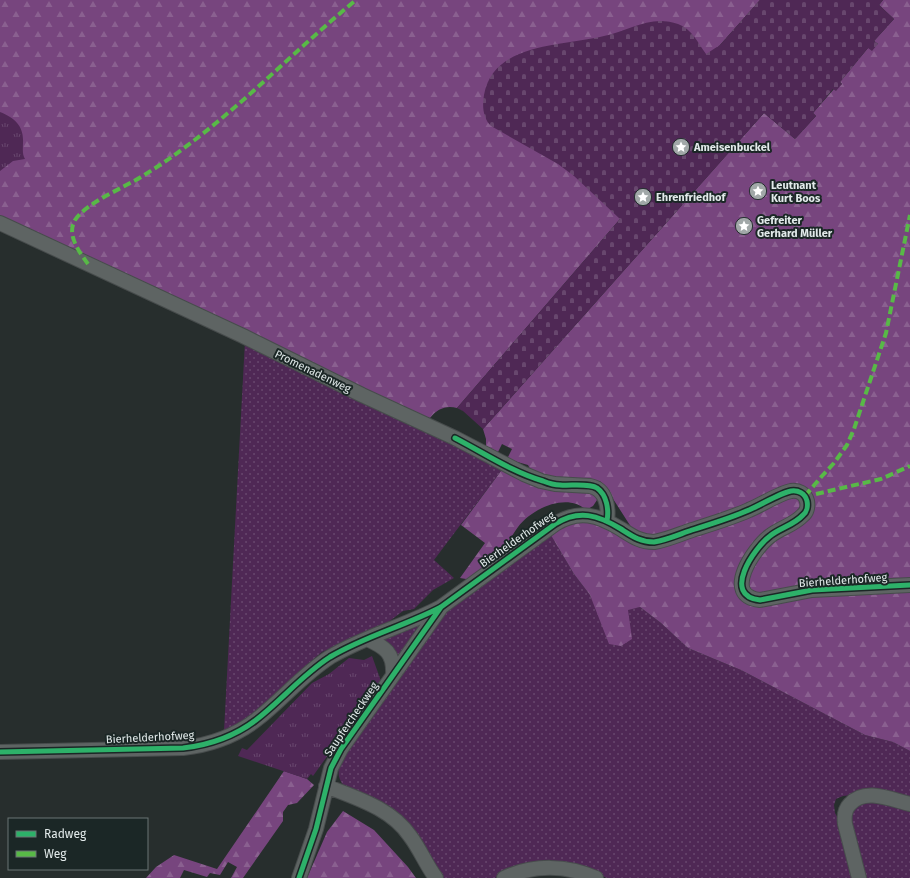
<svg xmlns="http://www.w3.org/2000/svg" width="910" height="878" viewBox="0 0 910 878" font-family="'Fira Sans',sans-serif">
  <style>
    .grass { fill: url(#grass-dots) }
    .forest { fill: url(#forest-firs) }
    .cemetery { fill: url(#cemetery-stones) }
    .park { fill: url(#park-tufts) }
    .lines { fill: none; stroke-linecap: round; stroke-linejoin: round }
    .minor-casing { stroke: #474c4c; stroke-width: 16 }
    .minor { stroke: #5e6463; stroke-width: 14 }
    .quiet { stroke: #58b947; stroke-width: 4; stroke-dasharray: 8 4; stroke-linecap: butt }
    .cycleway-casing { stroke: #1b2726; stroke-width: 8 }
    .cycleway { stroke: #2db169; stroke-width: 5 }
    .labels { text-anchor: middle; stroke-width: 4; stroke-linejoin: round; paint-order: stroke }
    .poi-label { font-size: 11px; font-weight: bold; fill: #e2eaea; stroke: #1b2726; text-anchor: start }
    .street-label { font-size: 11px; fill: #e2eaea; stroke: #1b2726 }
  </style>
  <defs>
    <pattern id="grass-dots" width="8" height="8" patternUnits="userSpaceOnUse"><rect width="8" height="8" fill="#4f2855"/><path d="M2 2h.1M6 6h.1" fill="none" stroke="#68476e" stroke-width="1.8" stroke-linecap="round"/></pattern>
    <pattern id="forest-firs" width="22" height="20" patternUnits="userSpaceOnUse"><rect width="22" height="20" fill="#77457e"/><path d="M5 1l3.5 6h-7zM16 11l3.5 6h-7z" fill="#8a6090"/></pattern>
    <pattern id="cemetery-stones" width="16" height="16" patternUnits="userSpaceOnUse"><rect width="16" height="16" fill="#4f2855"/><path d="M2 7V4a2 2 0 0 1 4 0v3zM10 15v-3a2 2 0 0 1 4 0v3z" fill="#68476e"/></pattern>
    <pattern id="park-tufts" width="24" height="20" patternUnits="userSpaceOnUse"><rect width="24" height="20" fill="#4f2855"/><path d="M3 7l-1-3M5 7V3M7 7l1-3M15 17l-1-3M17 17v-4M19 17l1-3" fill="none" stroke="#68476e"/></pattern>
  </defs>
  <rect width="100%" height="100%" fill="#272e2d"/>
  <path class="grass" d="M 245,341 L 504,467 L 434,560 L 454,578 L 433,590 L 414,609 L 403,611 L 387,623 L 322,652 L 304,667 L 260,709 L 242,722 L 224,731 Z
    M 549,532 L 574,574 L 590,595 L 599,614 L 640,607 L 661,623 L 688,648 L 741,670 L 865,735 L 893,742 L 910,751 L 910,798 L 853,795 L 843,796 L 836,799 L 834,805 L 835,813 L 840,822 L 854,878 L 607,878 L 583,869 L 509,871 L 495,878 L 442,878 L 416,838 L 347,789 C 336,778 337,770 343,757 L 445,612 Z
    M 427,619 L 397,662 L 379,639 Z
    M 871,800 L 910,808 L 910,878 L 863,878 C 859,864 846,826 851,813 C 854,805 864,802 871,800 Z"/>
  <path class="forest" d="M 0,0 L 760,0 L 720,45 L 620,219 L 457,408 C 446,405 437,409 430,418 L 418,414 L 0,221 Z
    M 883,0 L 910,0 L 910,751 L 893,742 L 865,735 L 741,670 L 688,648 L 661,623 L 640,607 L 628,610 L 632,639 L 621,646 L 609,644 L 590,595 L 574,574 L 549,532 L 577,520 L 633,530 L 608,491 L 600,481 L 559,481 L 531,471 L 528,465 L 507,459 L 512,449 L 502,444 L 498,452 L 486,446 L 486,439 L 483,429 L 764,113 L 795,139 L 816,116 L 813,113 L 834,89 L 842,84 L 840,82 L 868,48 L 878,44 L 874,41 L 894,19 L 879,5 Z
    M 504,467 L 590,490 L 596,495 L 597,500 L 593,506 L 586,510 C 567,492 531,509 518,527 C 514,532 511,538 508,543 C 506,547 506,551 503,554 C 493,564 480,572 469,581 L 466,579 L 460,578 L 485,543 L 461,525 Z
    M 284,771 L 307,779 L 314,785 L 297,803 L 288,805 L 283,812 L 283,821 L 243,878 L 231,878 L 237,867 L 228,862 L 220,875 L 210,873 L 207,877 L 184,870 L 180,878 L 146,878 L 156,867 L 174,855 L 217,869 Z
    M 343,811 L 374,830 L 408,867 L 416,878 L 307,878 L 327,832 Z"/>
  <path class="cemetery" d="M 760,0 L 883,0 L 879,5 L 894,19 L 874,41 L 878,44 L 872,51 L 868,48 L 840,82 L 842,84 L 836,91 L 833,89 L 813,113 L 816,116 L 795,139 L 764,113 L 483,429 L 463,411 L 457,408 L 620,219 L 574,176 L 558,164 L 491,126 C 483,118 482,106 484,95 C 493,42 564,46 604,36 C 629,31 651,14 678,24 C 692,29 698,43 706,54 L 720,45 Z"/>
  <path class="park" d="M 0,112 C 15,118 24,126 23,143 C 23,149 22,154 25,159 L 13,161 L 0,171 Z
    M 372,656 L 381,681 L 313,776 L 311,774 L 307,779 L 238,756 L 242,748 L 247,750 L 312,683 L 329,674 L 349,658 L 364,660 Z"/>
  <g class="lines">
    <defs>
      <path id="minor" d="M 0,223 L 243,336 L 362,395 L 455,438 L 524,474 L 541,481 L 555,484 L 590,486 C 606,489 609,507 607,521
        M 367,639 C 385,647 394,653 393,674
        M 0,752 L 183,748 C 209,745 235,736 256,720 C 282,700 302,675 330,657 C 365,636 405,626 441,607 L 555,524 C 579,509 598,515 621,529 C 632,536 640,542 654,542 C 667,540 680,534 692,530 C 711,524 731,518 749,510 C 761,505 780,493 791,491 C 798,490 805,493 807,501 C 808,506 807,512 803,515 C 794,525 780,528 770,536 C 754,548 721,596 760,600 L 812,590 L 910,585
        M 326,786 C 356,798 391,808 410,836 C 420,849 426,865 436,878
        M 299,878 L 316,829 L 331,768 L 341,749 L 440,609
        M 504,878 C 534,864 567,865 596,878
        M 859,878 L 845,824 C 844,817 845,809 850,804 C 865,787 892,800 910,804"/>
    </defs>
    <use href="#minor" class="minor-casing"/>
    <use href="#minor" class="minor"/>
    <path class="quiet" d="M 88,264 C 80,253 66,235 75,220 C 86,203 123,188 141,177 C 222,128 284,59 356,0
      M 816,494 L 881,479 L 910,466
      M 805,496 L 822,476 L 834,463 L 847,445 L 854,429 L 886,333 L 910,215"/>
    <defs>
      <path id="cycleway" d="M 455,438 C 484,453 512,472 543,481 C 548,483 554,485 560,485 C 570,486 589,483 597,488 C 607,495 609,510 607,521
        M 0,752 L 183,748 C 209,745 235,736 256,720 C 282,700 302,675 330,657 C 365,636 405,626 441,607 L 555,524 C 579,509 598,515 621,529 C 632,536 640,542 654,542 C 667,540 680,534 692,530 C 711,524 731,518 749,510 C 761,505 780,493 791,491 C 798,490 805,493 807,501 C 808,506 807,512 803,515 C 794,525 780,528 770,536 C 754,548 721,596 760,600 L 812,590 L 910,585
        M 299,878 L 316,829 L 331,768 L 341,749 L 441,607"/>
    </defs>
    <use href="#cycleway" class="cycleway-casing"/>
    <use href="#cycleway" class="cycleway"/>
  </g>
  <defs>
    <symbol id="sight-disc" viewBox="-11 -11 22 22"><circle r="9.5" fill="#a1a8a8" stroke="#1b2726"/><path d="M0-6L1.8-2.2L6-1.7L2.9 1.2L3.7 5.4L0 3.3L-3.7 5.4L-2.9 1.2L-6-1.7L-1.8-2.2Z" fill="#fff"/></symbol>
  </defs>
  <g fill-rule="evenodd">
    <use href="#sight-disc" x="671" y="137" width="20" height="20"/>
    <use href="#sight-disc" x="748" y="181" width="20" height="20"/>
    <use href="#sight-disc" x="633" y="187" width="20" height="20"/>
    <use href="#sight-disc" x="734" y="216" width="20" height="20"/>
  </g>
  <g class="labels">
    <g class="poi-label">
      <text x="694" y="151">Ameisenbuckel</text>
      <text x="771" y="189">Leutnant<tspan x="771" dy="13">Kurt Boos</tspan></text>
      <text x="656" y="201">Ehrenfriedhof</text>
      <text x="757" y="224">Gefreiter<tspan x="757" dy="13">Gerhard Müller</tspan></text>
    </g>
    <g class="street-label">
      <text transform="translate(313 371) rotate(26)" y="4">Promenadenweg</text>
      <text transform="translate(517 539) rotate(-35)" y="4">Bierhelderhofweg</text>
      <text transform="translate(843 580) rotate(-4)" y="4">Bierhelderhofweg</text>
      <text transform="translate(351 719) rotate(-56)" y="4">Saupfercheckweg</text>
      <text transform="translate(150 737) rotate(-3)" y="4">Bierhelderhofweg</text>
    </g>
  </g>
  <rect x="8" y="818" width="140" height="52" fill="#1b2726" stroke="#6b7574"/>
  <rect x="16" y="831" width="20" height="6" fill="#2db169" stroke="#6b7574"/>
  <text x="44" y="838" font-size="12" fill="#e2eaea">Radweg</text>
  <rect x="16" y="851" width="20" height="6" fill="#58b947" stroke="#6b7574"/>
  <text x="44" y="858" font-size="12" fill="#e2eaea">Weg</text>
</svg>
